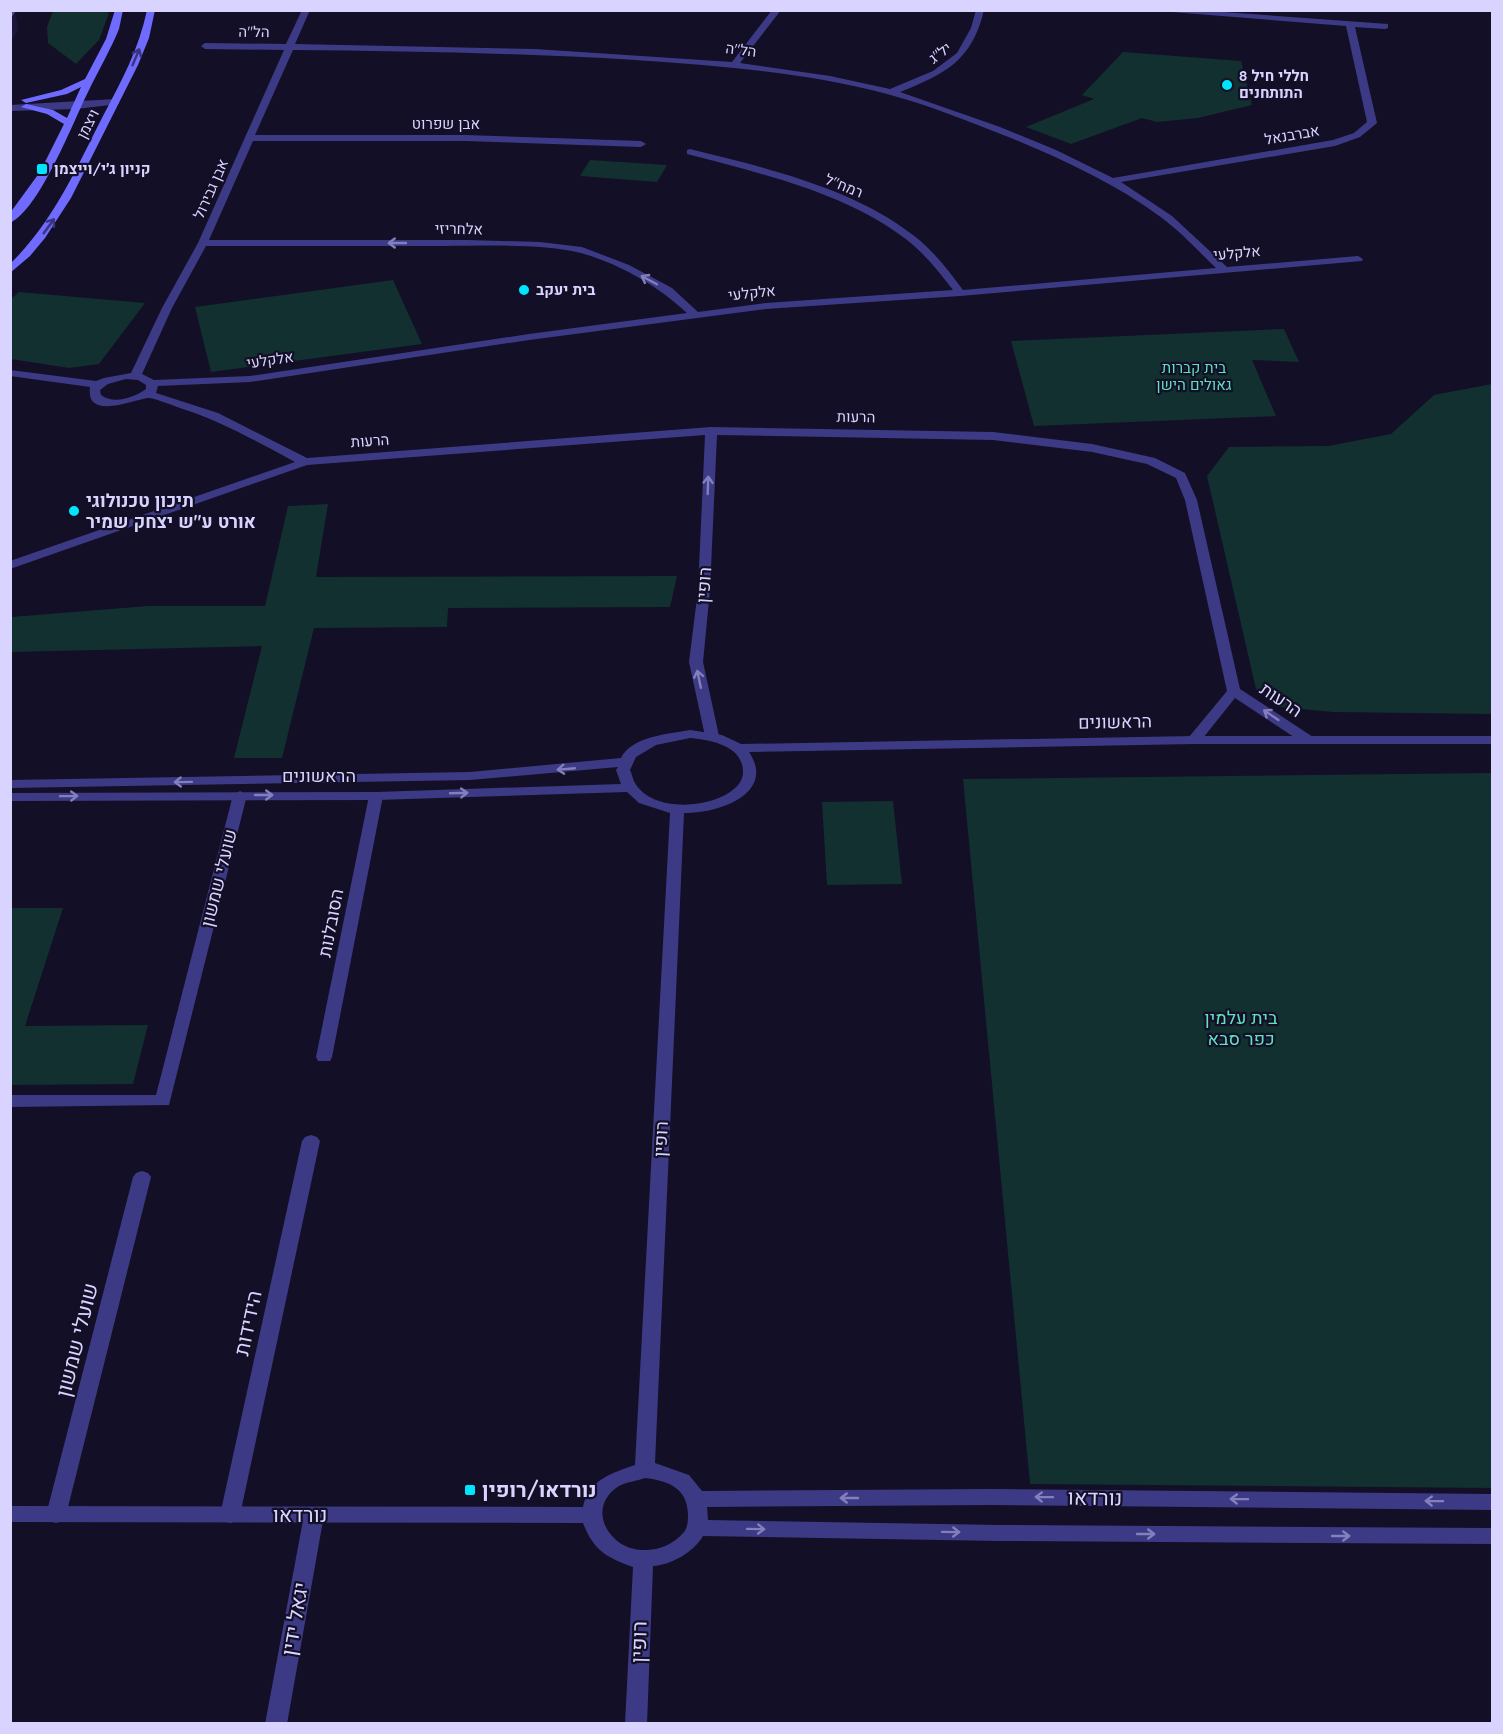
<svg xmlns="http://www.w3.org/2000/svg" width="1503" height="1734" viewBox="0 0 1503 1734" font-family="Quicksand,Heebo,sans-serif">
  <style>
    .green { fill: #12302f }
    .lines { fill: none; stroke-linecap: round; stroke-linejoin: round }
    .minor { fill: #3d3a85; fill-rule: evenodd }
    .tertiary { fill: #3d3a85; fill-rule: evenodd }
    .secondary { fill: #6f6bff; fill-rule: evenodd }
    .shaded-wall { fill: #1d163a }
    .building { fill: #433a66; stroke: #5a527e; stroke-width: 1.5 }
    .oneway { stroke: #38347d }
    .oneway2 { stroke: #837fbc }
    .poi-dot { fill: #00e5ff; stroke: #130f26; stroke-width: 2 }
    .labels { text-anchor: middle; stroke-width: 4.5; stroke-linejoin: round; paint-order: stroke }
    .far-street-label { font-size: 15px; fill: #d9d4ff; stroke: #130f26 }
    .far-poi-label { font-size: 15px; font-weight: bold; fill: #d9d4ff; stroke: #130f26; text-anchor: start }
    .far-park-label { font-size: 15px; fill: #5fe0c0; stroke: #130f26 }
    .poi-label { font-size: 18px; font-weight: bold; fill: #d9d4ff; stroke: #130f26; text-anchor: start }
    .street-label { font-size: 18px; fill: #d9d4ff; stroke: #130f26 }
    .park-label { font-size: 18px; fill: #5fe0c0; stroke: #130f26 }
    .near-street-label { font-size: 21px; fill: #d9d4ff; stroke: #130f26 }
    .near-poi-label { font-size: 21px; font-weight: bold; fill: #d9d4ff; stroke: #130f26; text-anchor: start }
  </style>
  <rect width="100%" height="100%" fill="#130f26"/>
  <path class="green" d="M 103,10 L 109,13 L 99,40 L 76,64 L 48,43 L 47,27 L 53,11 Z
    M 1123,52 L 1241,61 L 1252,105 L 1198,118 L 1157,122 L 1142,118 L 1071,144 L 1026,127 L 1094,99 L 1082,95 Z
    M 590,160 L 667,165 L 657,182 L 580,176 Z
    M 393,280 L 422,344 L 211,372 L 195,307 Z
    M 19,292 L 145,303 L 99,364 L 69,368 L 11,359 L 11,299 Z
    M 1284,329 L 1299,362 L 1252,360 L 1276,416 L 1034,426 L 1011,341 Z
    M 1492,384 L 1492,714 L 1333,712 L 1279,707 L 1256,689 L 1207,476 L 1229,447 L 1328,446 L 1391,434 L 1434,395 Z
    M 328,504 L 316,577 L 677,576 L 670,607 L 448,608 L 447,627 L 314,628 L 282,758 L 234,758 L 262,646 L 11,652 L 11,617 L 148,606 L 265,606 L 288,506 Z
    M 1492,773 L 1492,1488 L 1030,1484 L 963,779 Z
    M 893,801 L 902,884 L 827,885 L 822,802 Z
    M 11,908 L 63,908 L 25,1026 L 148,1025 L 133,1084 L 11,1085 Z"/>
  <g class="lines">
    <path class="minor" d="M 302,10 L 310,10 L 295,44 L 535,49 L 732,62 L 772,10 L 781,10 L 740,63 L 830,76 L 890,89 L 933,71 L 957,53 L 971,28 L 976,10 L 984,10 C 972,61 945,74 900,92 L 1000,127 L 1056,150 L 1113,178 L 1333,140 L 1354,133 L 1367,122 L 1346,26 L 1147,10 L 1196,10 L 1388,24 L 1388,28 L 1385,29 L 1355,27 L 1377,123 L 1360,137 L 1335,146 L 1121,182 L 1172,216 L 1227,267 L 1358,256 L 1363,259 L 1362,261 L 960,296 L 766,309 L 529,340 L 250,382 L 158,386 L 156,393 L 218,413 L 307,458 L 711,427 L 993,432 L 1092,444 L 1155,458 L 1185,473 L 1197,500 L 1240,689 L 1313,737 L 1315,740 L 1313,743 L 1303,743 L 1235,698 L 1199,743 L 1189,743 L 1187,740 L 1189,737 L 1227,691 L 1185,500 L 1176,478 L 1147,464 L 1092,452 L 993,440 L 717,435 L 710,590 L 703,662 L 719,736 L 712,740 L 705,736 L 689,662 L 698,590 L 705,435 L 307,465 L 10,569 L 10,561 L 295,462 C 256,441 219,420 177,407 C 169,404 159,400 150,398 C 139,397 85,423 90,387 L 10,376 L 10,370 L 96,381 L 104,378 L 131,373 L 162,308 L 198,243 L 284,50 L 205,49 L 201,46 L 205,43 L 286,44 ZM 293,50 C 407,51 521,53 635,60 C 720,66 805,72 887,94 C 929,105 970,122 1011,138 C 1064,160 1116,184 1162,218 C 1182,233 1198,251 1216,268 L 963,290 C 948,270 933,250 913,235 C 853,188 763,167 690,149 L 687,150 L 687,154 C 759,173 847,193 907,240 C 925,254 939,272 953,290 L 766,303 L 698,312 L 672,288 L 629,265 L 582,247 L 540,242 L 467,240 L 209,240 L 253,141 L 466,141 L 641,147 L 646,144 L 641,141 L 466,135 L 255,135 ZM 206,246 C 286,246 365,246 444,246 C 484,246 542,243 581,253 C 620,264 658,286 687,313 L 529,334 L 250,376 L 154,380 L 142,374 L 172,308 ZM 126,379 L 138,380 L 146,385 L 146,389 C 135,397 114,405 101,395 L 100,390 L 108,384 Z
      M 116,99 L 119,100 L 119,104 L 76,109 L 10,111 L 10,105 Z
      M 240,791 L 247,795 L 169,1105 L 10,1107 L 10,1095 L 156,1095 L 233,795 Z
      M 376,792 L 383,796 L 332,1057 L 330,1061 L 318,1061 L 316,1057 L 369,796 Z
      M 311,1135 L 317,1137 L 320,1141 L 240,1515 L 237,1521 L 230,1523 L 223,1521 L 220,1515 L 302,1141 L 305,1137 Z
      M 142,1171 L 148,1173 L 151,1177 L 66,1515 L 63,1521 L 56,1523 L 49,1521 L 46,1515 L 133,1177 L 136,1173 Z
      M 314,1507 L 321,1509 L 324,1515 L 287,1724 L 265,1724 L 304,1515 L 307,1509 Z"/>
    <path class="tertiary" d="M 690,730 L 722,735 L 741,744 L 1194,736 L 1492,736 L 1492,744 L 1194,744 L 749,752 C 777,794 717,814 684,813 L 655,1463 L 689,1475 L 702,1491 L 991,1489 L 1492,1494 L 1492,1510 L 991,1505 L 707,1507 L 708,1520 L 1000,1525 L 1492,1528 L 1492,1544 L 1000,1541 L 703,1536 C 694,1552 671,1565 653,1566 L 647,1724 L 625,1724 L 633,1567 C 606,1557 594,1551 583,1523 L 10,1522 L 10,1506 L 583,1507 C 588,1480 612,1473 635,1465 L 670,813 L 639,803 L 627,792 L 376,800 L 10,801 L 10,793 L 376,792 L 621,784 L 616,770 L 618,767 L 470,780 L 10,788 L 10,780 L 470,772 L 621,758 C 632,736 669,734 690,730 ZM 690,738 C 710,740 743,745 743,772 C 743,778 740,784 735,788 C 713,809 652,813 635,783 C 633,780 632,774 630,770 L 636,757 L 656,745 ZM 645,1478 C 669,1481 687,1488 688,1514 C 688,1520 688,1527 684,1532 C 668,1552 634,1557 615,1539 C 598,1523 597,1500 619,1486 C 626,1482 637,1481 645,1478 Z"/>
    <path class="secondary" d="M 115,10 L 123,10 L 119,29 C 110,51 98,71 88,92 C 73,122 40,209 10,223 L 10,213 L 40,172 L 64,124 L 47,114 L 21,107 L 26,104 L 53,110 L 67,118 L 81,87 L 67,94 L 26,103 L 21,100 L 61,90 L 85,79 L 106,39 Z
      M 147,10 L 155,10 L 149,38 L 138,65 L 71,198 L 45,238 L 30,256 L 10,273 L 10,264 C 53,222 76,169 103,116 C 121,82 139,49 147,10 Z"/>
  </g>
  <path class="shaded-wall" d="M 15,11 L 18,30 L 10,43 L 10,18 Z"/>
  <path class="building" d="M 10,10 L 15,11 L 10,18 Z"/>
  <defs><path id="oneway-shaft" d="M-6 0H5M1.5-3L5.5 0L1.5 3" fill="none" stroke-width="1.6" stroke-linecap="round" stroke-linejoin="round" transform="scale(1.5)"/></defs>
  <g class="oneway">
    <use href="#oneway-shaft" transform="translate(136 57) rotate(-67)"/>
    <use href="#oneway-shaft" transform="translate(49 226) rotate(-54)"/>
  </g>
  <g class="oneway2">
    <use href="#oneway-shaft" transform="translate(397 243) rotate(-180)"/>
    <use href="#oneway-shaft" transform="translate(649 280) rotate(-152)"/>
    <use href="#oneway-shaft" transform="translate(708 485) rotate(-88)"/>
    <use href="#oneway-shaft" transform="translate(699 679) rotate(-102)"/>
    <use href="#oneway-shaft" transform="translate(1271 715) rotate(-146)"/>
    <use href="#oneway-shaft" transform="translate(566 769) rotate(175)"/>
    <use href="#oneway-shaft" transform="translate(183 782) rotate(179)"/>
    <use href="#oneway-shaft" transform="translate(459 793) rotate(-2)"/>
    <use href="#oneway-shaft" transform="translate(264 795)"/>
    <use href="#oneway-shaft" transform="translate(69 796) rotate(-1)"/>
    <use href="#oneway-shaft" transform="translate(1044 1497) rotate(-179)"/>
    <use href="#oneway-shaft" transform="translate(849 1498) rotate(180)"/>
    <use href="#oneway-shaft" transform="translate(1239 1499) rotate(-179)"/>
    <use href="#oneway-shaft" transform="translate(1434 1501) rotate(-179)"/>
    <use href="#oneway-shaft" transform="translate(756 1529) rotate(1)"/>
    <use href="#oneway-shaft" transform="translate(951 1532) rotate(1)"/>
    <use href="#oneway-shaft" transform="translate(1146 1534)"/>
    <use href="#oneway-shaft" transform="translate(1341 1536)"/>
  </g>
  <g class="poi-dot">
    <circle cx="1227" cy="85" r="6"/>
    <rect x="36" y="163" width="12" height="12" rx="3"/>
    <circle cx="524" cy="290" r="6"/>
    <circle cx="74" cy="511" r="6"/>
    <rect x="464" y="1484" width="12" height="12" rx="3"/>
  </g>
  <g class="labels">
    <g class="far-street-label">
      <text transform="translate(254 32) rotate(1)" y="5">הל"ה</text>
      <text transform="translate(741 50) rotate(7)" y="5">הל"ה</text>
      <text transform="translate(940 53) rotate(-38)" y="5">יל"ג</text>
      <text transform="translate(88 124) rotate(-63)" y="5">ויצמן</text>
      <text x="446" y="129">אבן שפרוט</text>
      <text transform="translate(1292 135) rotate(-10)" y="5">אברבנאל</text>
      <text transform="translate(844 186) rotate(22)" y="5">רמח"ל</text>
      <text transform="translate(211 189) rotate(-66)" y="5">אבן גבירול</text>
      <text transform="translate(459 229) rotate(1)" y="5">אלחריזי</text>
      <text transform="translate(1237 253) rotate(-5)" y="5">אלקלעי</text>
      <text transform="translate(752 293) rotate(-6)" y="5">אלקלעי</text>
      <text transform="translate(270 360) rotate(-8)" y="5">אלקלעי</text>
      <text transform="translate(856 417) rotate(1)" y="5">הרעות</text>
      <text transform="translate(370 441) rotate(-4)" y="5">הרעות</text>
    </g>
    <g class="far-poi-label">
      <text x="1239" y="81">8 חללי חיל<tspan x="1239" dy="17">התותחנים</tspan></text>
      <text x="54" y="174">קניון ג׳י/וייצמן</text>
      <text x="536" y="295">בית יעקב</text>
    </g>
    <g class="far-park-label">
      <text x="1194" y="373">בית קברות<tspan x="1194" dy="17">גאולים הישן</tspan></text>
    </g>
    <g class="poi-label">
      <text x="86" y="507">תיכון טכנולוגי<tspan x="86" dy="21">אורט ע"ש יצחק שמיר</tspan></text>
    </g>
    <g class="street-label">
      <text transform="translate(704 585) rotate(-86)" y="6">רופין</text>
      <text transform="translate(1281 700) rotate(34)" y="6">הרעות</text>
      <text transform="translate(1115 722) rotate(-1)" y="6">הראשונים</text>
      <text x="319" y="782">הראשונים</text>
      <text transform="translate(219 878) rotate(-76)" y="6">שועלי שמשון</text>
      <text transform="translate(331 923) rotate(-79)" y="6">הסובלנות</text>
      <text transform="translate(661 1139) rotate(-87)" y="6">רופין</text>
    </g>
    <g class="park-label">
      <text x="1241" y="1024">בית עלמין<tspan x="1241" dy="21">כפר סבא</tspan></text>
    </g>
    <g class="near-street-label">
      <text transform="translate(248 1323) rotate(-78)" y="7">הידידות</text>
      <text transform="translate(77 1340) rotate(-76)" y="7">שועלי שמשון</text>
      <text transform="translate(1095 1498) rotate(1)" y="7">נורדאו</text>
      <text x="300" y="1522">נורדאו</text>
      <text transform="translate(295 1619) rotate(-80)" y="7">יגאל ידין</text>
      <text transform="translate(639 1642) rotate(-88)" y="7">רופין</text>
    </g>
    <g class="near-poi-label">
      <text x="482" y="1497">נורדאו/רופין</text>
    </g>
  </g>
  <rect width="1503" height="1734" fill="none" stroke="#d9d4ff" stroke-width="24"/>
</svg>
